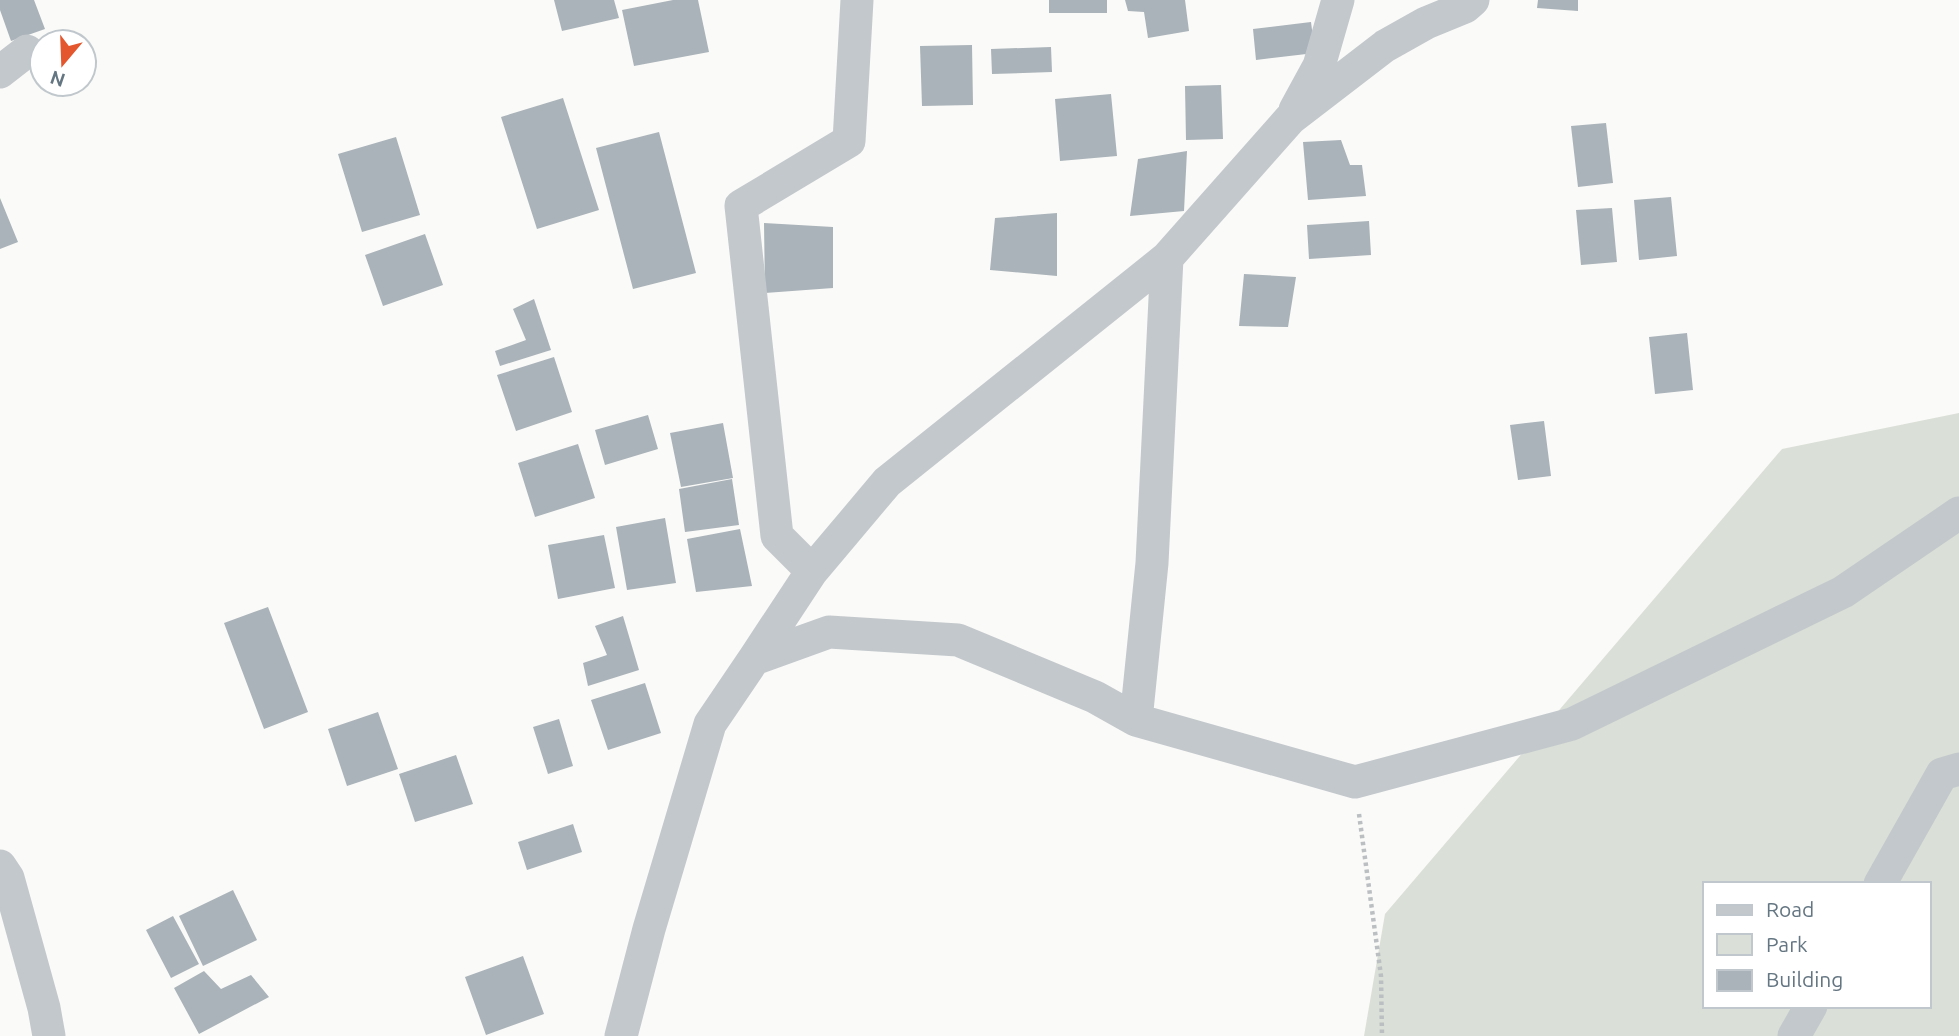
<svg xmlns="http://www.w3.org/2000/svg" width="1959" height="1036" viewBox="0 0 1959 1036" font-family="Ubuntu,sans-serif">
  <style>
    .green { fill: #dadfd7; fill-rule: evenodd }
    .building { fill: #aab3b9 }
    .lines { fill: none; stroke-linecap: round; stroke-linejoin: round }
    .path { stroke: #bbbfc2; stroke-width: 4.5; stroke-dasharray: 3.5 3.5; stroke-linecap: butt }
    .minor { stroke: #c3c8cc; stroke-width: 33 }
  </style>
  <rect width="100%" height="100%" fill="#fafaf8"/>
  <path class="green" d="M 1959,413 L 1959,1036 L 1364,1036 L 1385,914 L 1782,449 ZM 1705,884 L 1929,884 L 1929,1006 L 1705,1006 Z"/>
  <path class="building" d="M 0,0 L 34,0 L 45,29 L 11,41 L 0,10 Z
    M 554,0 L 614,0 L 619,18 L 562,31 Z
    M 673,0 L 698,0 L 709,52 L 634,66 L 622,10 Z
    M 1049,0 L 1107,0 L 1107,13 L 1049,13 Z
    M 1125,0 L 1185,0 L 1189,31 L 1148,38 L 1144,12 L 1128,11 Z
    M 1538,0 L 1578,0 L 1578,11 L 1537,8 Z
    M 1311,22 L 1315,53 L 1256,60 L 1253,29 Z
    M 972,45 L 973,105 L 922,106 L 920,46 Z
    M 1051,47 L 1052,72 L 992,74 L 991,49 Z
    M 1221,85 L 1223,139 L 1186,140 L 1185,86 Z
    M 1111,94 L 1117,156 L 1060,161 L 1055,99 Z
    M 563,98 L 599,210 L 537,229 L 501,117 Z
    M 1606,123 L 1613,183 L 1578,187 L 1571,126 Z
    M 659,132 L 696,273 L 633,289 L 596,148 Z
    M 396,137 L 420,215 L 362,232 L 338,154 Z
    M 1341,140 L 1350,165 L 1362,165 L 1366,196 L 1308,200 L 1303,142 Z
    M 1187,151 L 1184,211 L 1130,216 L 1138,159 Z
    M 1671,197 L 1677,256 L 1639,260 L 1634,200 Z
    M 0,198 L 18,242 L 0,249 Z
    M 1612,208 L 1617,262 L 1581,265 L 1576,210 Z
    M 1057,213 L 1057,276 L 990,270 L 995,218 Z
    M 1369,221 L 1371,255 L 1309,259 L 1307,225 Z
    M 764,223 L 833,227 L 833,288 L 765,293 Z
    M 425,234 L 443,285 L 383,306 L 365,255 Z
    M 1244,274 L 1296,277 L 1288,327 L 1239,326 Z
    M 534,299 L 551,350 L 500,366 L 495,351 L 526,340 L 513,309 Z
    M 1687,333 L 1693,390 L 1655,394 L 1649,337 Z
    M 554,357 L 572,412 L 516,431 L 497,375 Z
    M 648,415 L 658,449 L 605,465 L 595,430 Z
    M 1544,421 L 1551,476 L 1518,480 L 1510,425 Z
    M 723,423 L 733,478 L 681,487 L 670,433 Z
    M 578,444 L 595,498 L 535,517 L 518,463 Z
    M 732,479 L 739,525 L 685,532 L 679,489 Z
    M 665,518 L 676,583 L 627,590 L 616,527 Z
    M 740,529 L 752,586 L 696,592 L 687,539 Z
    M 604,535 L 615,588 L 558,599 L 548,545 Z
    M 268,607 L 308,712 L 264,729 L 224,623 Z
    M 623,616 L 639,670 L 588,686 L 583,663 L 607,655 L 595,626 Z
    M 645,683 L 661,733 L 608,750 L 591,700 Z
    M 378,712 L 398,769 L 347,786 L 328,729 Z
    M 559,719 L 573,766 L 548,774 L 533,727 Z
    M 456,755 L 473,804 L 415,822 L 399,774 Z
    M 573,824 L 582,852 L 527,870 L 518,842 Z
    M 233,890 L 257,940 L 203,966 L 179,916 Z
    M 173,916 L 199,964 L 171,978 L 146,930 Z
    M 523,956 L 544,1014 L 486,1035 L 465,977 Z
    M 204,971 L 221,989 L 251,975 L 269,997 L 199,1034 L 174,988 Z"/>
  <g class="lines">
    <path class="path" d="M 1359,814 L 1381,976 L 1382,1036"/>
    <path class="minor" d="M 0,72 L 27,51
      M 1295,110 L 1319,66 L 1338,0
      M 812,571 L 777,536 L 741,206 L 849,141 L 857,0
      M 754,659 L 812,571 L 887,482 L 1167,258 L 1290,119 L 1385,46 L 1426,23 L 1465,7 L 1473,0
      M 1136,720 L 1152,563 L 1167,258
      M 0,866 L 8,878 L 44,1008 L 49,1036
      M 1880,884 L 1942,774 L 1959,769
      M 621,1036 L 649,929 L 710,724 L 754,659 L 829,632 L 958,640 L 1095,697 L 1136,720 L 1355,782 L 1572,724 L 1843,592 L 1959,513
      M 1794,1036 L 1811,1006"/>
  </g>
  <rect x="1703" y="882" width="228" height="126" fill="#ffffff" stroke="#c1c8cd" stroke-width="2"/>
  <rect x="1717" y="905" width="35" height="10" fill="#c3c8cc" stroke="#c1c8cd" stroke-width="2"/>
  <text x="1766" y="917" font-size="21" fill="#657683">Road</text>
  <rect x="1717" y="934" width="35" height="21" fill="#dadfd7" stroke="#c1c8cd" stroke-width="2"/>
  <text x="1766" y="952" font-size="21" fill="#657683">Park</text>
  <rect x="1717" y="970" width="35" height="21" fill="#aab3b9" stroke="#c1c8cd" stroke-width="2"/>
  <text x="1766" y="987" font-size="21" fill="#657683">Building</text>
  <g transform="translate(63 63) rotate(199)"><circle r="33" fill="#ffffff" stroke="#c1c8cd" stroke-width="2"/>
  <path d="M0-5L12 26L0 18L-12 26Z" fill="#e4572e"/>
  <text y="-10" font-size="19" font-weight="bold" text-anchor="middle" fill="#657683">N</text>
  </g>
</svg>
